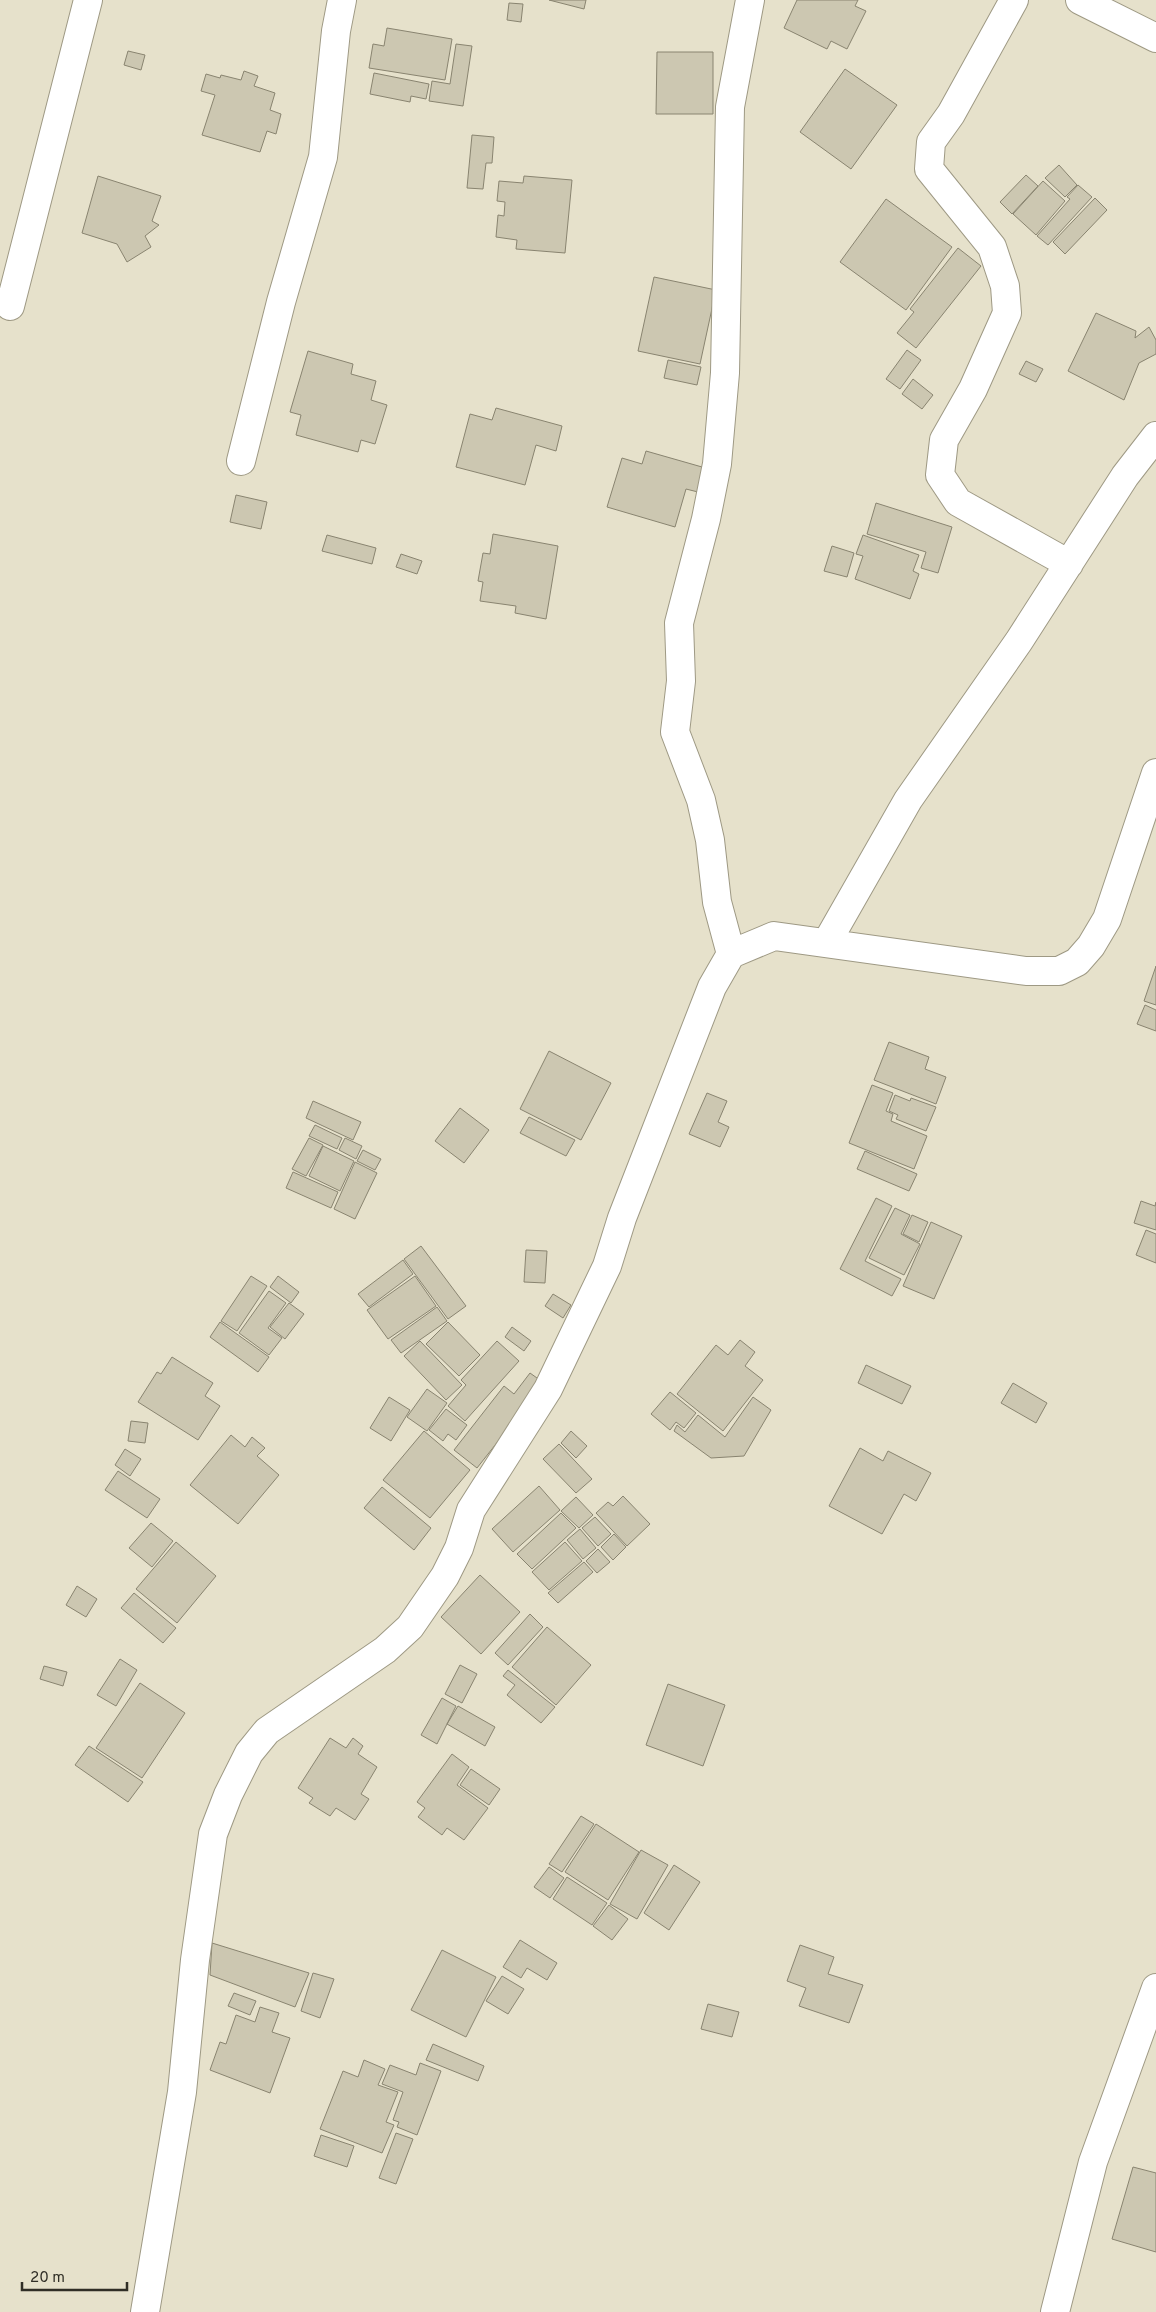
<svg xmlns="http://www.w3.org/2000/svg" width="1156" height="2312" viewBox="0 0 1156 2312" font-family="Overpass,sans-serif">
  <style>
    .building { fill: #ccc7b1; stroke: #898470 }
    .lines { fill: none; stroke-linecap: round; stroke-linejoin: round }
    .minor-casing { stroke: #9e9984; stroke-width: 30 }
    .tertiary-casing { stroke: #9e9984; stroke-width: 30 }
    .minor { stroke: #fff; stroke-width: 28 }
    .tertiary { stroke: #fff; stroke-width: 28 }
  </style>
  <rect width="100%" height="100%" fill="#e6e1cb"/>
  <path class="building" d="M 549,0 L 586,0 L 584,9 Z
    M 797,0 L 858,0 L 855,6 L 866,11 L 847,49 L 831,41 L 827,49 L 784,28 Z
    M 509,3 L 523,4 L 521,22 L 507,20 Z
    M 387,28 L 452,39 L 445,80 L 369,68 L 373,44 L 384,46 Z
    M 456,44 L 472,46 L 463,106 L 429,101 L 432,81 L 450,84 Z
    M 128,51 L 145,55 L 141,70 L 124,65 Z
    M 657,52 L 713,52 L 713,114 L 656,114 Z
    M 845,69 L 897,105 L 851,169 L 800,132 Z
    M 244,71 L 258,76 L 254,86 L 275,93 L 270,110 L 281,114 L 276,134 L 267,131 L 260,152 L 202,135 L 215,95 L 201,91 L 206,74 L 220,78 L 221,75 L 241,80 Z
    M 374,73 L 429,84 L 426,99 L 411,96 L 410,102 L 370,94 Z
    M 472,135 L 494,137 L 492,163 L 486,163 L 483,189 L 467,188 Z
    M 1059,165 L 1077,185 L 1065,197 L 1045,178 Z
    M 1026,175 L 1038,186 L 1012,214 L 1000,202 Z
    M 98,176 L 161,196 L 152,221 L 159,225 L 145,236 L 151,247 L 127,262 L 117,244 L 82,233 Z
    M 524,176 L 572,180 L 565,253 L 516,249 L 517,240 L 496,237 L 498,215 L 504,216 L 505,202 L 497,201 L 499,181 L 523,183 Z
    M 1043,181 L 1065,201 L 1036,235 L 1013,214 Z
    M 1078,185 L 1092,197 L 1048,245 L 1037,236 L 1070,199 L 1067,197 Z
    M 1095,198 L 1107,210 L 1065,254 L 1053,242 Z
    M 886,199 L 952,247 L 906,310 L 840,262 Z
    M 958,248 L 981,266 L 916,348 L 897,333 L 914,312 L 910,309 Z
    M 654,277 L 716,290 L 700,364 L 638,351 Z
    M 1096,313 L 1136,331 L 1135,338 L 1149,327 L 1156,340 L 1156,354 L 1139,363 L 1124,400 L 1068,371 Z
    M 907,350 L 921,360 L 900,389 L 886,379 Z
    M 308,351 L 353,364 L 351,374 L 376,381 L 371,400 L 387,405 L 375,444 L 361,440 L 358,452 L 296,435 L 301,415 L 290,412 Z
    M 668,360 L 701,367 L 697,385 L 664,378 Z
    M 1026,361 L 1043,369 L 1036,382 L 1019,374 Z
    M 913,379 L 933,395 L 922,409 L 902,394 Z
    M 496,408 L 562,426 L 556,451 L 536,445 L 525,485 L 456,467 L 470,414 L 492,420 Z
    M 646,451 L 709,469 L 702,493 L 686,489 L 675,527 L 607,507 L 622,458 L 642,464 Z
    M 236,495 L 267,502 L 261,529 L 230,522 Z
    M 876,503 L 952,527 L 938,573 L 921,568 L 926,552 L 867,534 Z
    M 493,534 L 558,546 L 546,619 L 515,613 L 516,606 L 480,601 L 483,582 L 478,581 L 483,553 L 490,554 Z
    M 327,535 L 376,548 L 372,564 L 322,551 Z
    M 863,535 L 919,555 L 913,571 L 919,574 L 910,599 L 855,579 L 863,556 L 856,554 Z
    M 832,546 L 854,553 L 847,577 L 824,571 Z
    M 401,554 L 422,561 L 417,574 L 396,567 Z
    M 1156,966 L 1156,1005 L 1144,1001 Z
    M 1145,1005 L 1156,1010 L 1156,1031 L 1137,1024 Z
    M 889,1042 L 929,1057 L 925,1069 L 946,1077 L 936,1104 L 874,1080 Z
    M 549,1051 L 611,1083 L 581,1140 L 520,1109 Z
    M 872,1085 L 893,1093 L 886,1111 L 893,1114 L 891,1121 L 927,1136 L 914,1169 L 849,1143 Z
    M 707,1093 L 727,1101 L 718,1122 L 729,1127 L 720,1147 L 689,1134 Z
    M 895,1095 L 910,1101 L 911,1098 L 936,1107 L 926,1131 L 896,1119 L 898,1115 L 889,1111 Z
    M 313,1101 L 361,1122 L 353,1140 L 306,1118 Z
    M 460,1108 L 489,1130 L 464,1163 L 435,1141 Z
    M 529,1117 L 575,1140 L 566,1156 L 520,1133 Z
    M 315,1125 L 342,1138 L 337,1149 L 309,1136 Z
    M 309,1138 L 323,1145 L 306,1176 L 292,1169 Z
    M 345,1138 L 362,1146 L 356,1159 L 339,1150 Z
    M 323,1146 L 354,1161 L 340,1191 L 309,1176 Z
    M 363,1150 L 381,1159 L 375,1170 L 357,1161 Z
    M 865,1151 L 917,1174 L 909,1191 L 857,1169 Z
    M 355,1162 L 377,1173 L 355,1219 L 334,1209 Z
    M 293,1172 L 338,1192 L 331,1208 L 286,1188 Z
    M 876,1198 L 892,1206 L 865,1261 L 901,1279 L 892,1296 L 840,1269 Z
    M 1141,1201 L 1155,1206 L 1156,1202 L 1156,1230 L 1134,1223 Z
    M 895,1208 L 910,1215 L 901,1234 L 920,1244 L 904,1275 L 869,1258 Z
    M 912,1215 L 928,1222 L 919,1242 L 903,1234 Z
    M 931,1222 L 962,1236 L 934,1299 L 903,1286 Z
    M 1146,1230 L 1156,1234 L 1156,1263 L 1136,1255 Z
    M 421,1246 L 466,1306 L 448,1319 L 404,1259 Z
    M 526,1250 L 547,1251 L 545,1283 L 524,1282 Z
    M 403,1260 L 413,1274 L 369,1307 L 358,1294 Z
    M 251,1276 L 267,1286 L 237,1331 L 221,1321 Z
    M 278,1276 L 299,1292 L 291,1303 L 270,1287 Z
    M 415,1276 L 436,1306 L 388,1339 L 367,1310 Z
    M 269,1291 L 286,1303 L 268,1328 L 282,1338 L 269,1355 L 239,1333 Z
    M 553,1294 L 571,1305 L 563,1318 L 545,1306 Z
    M 289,1303 L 304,1314 L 285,1339 L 270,1327 Z
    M 437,1307 L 447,1321 L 401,1353 L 391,1340 Z
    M 220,1322 L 269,1357 L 258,1372 L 210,1337 Z
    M 448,1322 L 480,1355 L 459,1376 L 426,1344 Z
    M 512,1327 L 531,1341 L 524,1351 L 505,1337 Z
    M 740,1340 L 755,1352 L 745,1366 L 763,1380 L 723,1431 L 677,1394 L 716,1345 L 728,1355 Z
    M 420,1341 L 462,1385 L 446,1400 L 404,1356 Z
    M 497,1341 L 519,1361 L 465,1421 L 448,1406 L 466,1385 L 461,1380 Z
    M 172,1357 L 213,1383 L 205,1396 L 220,1406 L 198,1440 L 138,1402 L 157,1372 L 161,1374 Z
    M 866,1365 L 911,1386 L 902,1404 L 858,1383 Z
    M 530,1373 L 544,1383 L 477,1468 L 454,1450 L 504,1386 L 514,1394 Z
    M 1013,1383 L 1047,1403 L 1036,1423 L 1001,1403 Z
    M 427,1389 L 447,1403 L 427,1431 L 407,1417 Z
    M 670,1392 L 696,1413 L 684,1428 L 676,1422 L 670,1430 L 651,1414 Z
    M 389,1397 L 410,1410 L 391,1441 L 370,1428 Z
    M 753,1397 L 771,1410 L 744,1456 L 711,1458 L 674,1431 L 677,1425 L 685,1432 L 698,1415 L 725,1437 Z
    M 446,1409 L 467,1425 L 456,1440 L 448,1434 L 443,1441 L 429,1430 Z
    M 131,1421 L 148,1423 L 145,1443 L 128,1441 Z
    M 424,1431 L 470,1470 L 430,1518 L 383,1480 Z
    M 571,1431 L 587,1446 L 576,1458 L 561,1443 Z
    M 231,1435 L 245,1447 L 252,1437 L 265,1448 L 257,1456 L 279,1475 L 238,1524 L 190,1485 Z
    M 559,1444 L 592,1479 L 576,1493 L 543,1459 Z
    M 860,1448 L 883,1461 L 888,1451 L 931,1473 L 916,1501 L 904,1494 L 882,1534 L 829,1506 Z
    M 125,1449 L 141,1459 L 130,1476 L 115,1465 Z
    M 118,1471 L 160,1499 L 147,1518 L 105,1490 Z
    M 539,1486 L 560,1510 L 513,1552 L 492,1529 Z
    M 382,1487 L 431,1528 L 414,1550 L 364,1508 Z
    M 623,1496 L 650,1524 L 627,1546 L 596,1513 L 608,1502 L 613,1506 Z
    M 576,1497 L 593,1515 L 579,1528 L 561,1511 Z
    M 561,1513 L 576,1528 L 532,1569 L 517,1554 Z
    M 595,1517 L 611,1534 L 598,1546 L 582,1528 Z
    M 151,1523 L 173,1541 L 152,1567 L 129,1548 Z
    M 580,1529 L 596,1548 L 583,1559 L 567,1540 Z
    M 614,1534 L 626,1547 L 613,1560 L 601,1547 Z
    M 176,1542 L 216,1576 L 177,1623 L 136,1589 Z
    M 565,1542 L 582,1561 L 549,1590 L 532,1572 Z
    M 598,1549 L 610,1562 L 597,1573 L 586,1561 Z
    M 584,1562 L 593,1572 L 558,1603 L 548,1593 Z
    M 480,1575 L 520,1612 L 481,1654 L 441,1617 Z
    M 77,1586 L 97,1599 L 86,1617 L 66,1605 Z
    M 134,1593 L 176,1628 L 163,1643 L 121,1608 Z
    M 530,1614 L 543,1627 L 508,1665 L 495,1653 Z
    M 547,1627 L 591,1665 L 556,1705 L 512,1667 Z
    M 120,1659 L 137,1670 L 116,1706 L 97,1695 Z
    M 460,1665 L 477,1674 L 462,1703 L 445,1694 Z
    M 44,1666 L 67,1672 L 63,1686 L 40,1679 Z
    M 508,1670 L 555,1707 L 541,1723 L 507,1695 L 515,1685 L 503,1676 Z
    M 140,1683 L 185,1713 L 142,1778 L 96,1748 Z
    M 668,1684 L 725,1705 L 703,1766 L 646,1745 Z
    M 442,1698 L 456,1706 L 437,1744 L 421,1735 Z
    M 458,1706 L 495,1727 L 485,1746 L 447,1724 Z
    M 330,1738 L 346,1748 L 353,1738 L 363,1746 L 358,1754 L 377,1767 L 361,1794 L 369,1799 L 355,1820 L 336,1808 L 330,1816 L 309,1803 L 313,1798 L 298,1788 Z
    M 89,1746 L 143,1782 L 128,1802 L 75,1765 Z
    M 452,1754 L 469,1767 L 457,1785 L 488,1808 L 464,1840 L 447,1828 L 442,1835 L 418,1817 L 425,1808 L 417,1802 Z
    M 471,1769 L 500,1789 L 489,1805 L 460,1785 Z
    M 581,1816 L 594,1824 L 562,1872 L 549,1864 Z
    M 596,1824 L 639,1852 L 608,1900 L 565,1872 Z
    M 641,1850 L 668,1865 L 637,1919 L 610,1904 Z
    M 674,1865 L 700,1882 L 669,1930 L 644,1913 Z
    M 549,1867 L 564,1878 L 550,1898 L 534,1887 Z
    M 567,1877 L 607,1903 L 592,1925 L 553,1899 Z
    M 609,1905 L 628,1919 L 612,1940 L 593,1926 Z
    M 520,1940 L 557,1963 L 547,1980 L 527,1968 L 521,1978 L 503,1967 Z
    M 212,1943 L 309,1973 L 295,2007 L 210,1975 Z
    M 800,1945 L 834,1957 L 828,1974 L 863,1985 L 849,2023 L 799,2006 L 806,1988 L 787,1981 Z
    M 442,1950 L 496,1977 L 466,2037 L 411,2010 Z
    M 313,1973 L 334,1979 L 320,2018 L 301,2011 Z
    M 502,1976 L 524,1989 L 508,2014 L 486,2001 Z
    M 234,1993 L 256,2001 L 250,2015 L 228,2006 Z
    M 708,2004 L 739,2012 L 732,2037 L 701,2029 Z
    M 260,2007 L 279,2013 L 272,2032 L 290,2038 L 270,2093 L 210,2070 L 220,2042 L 226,2044 L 236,2015 L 255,2022 Z
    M 433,2044 L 484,2066 L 478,2081 L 426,2060 Z
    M 364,2060 L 385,2069 L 378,2085 L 398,2092 L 386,2122 L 394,2125 L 382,2153 L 320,2129 L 343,2071 L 358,2077 Z
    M 420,2063 L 441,2071 L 417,2135 L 397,2127 L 399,2122 L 393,2120 L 403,2092 L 382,2084 L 390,2065 L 416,2075 Z
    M 396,2133 L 413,2139 L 396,2184 L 379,2178 Z
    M 321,2135 L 354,2146 L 347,2167 L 314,2156 Z
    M 1133,2167 L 1156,2173 L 1156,2252 L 1112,2239 Z"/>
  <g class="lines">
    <defs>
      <path id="minor" d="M 1014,0 L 951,114 L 931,142 L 929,169 L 992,247 L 1005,286 L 1007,313 L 973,389 L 944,440 L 940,475 L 958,502 L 1069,564
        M 10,306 L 88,0
        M 241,461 L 281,302 L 323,157 L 336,31 L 342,0
        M 827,942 L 908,800 L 1019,641 L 1125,476 L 1156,436
        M 731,954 L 717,902 L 710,840 L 701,800 L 675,732 L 681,681 L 679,623 L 706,519 L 717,464 L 725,373 L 730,107 L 750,0
        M 145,2312 L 182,2092 L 195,1960 L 213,1834 L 228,1795 L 249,1753 L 267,1731 L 385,1650 L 410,1627 L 445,1576 L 459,1548 L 471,1510 L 548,1389 L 607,1266 L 622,1218 L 712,987 L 731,954 L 774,936 L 1026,971 L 1059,971 L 1077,962 L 1091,946 L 1107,919 L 1156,773
        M 1055,2312 L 1093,2162 L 1156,1988"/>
      <path id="tertiary" d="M 1080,0 L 1156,38"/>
    </defs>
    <use href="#minor" class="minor-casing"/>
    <use href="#tertiary" class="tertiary-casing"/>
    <use href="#minor" class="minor"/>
    <use href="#tertiary" class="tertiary"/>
  </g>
  <path d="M22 2282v8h105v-8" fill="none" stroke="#302e26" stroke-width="2.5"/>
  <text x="30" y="2282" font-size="15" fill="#302e26" stroke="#e6e1cb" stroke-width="4" paint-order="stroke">20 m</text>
</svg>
